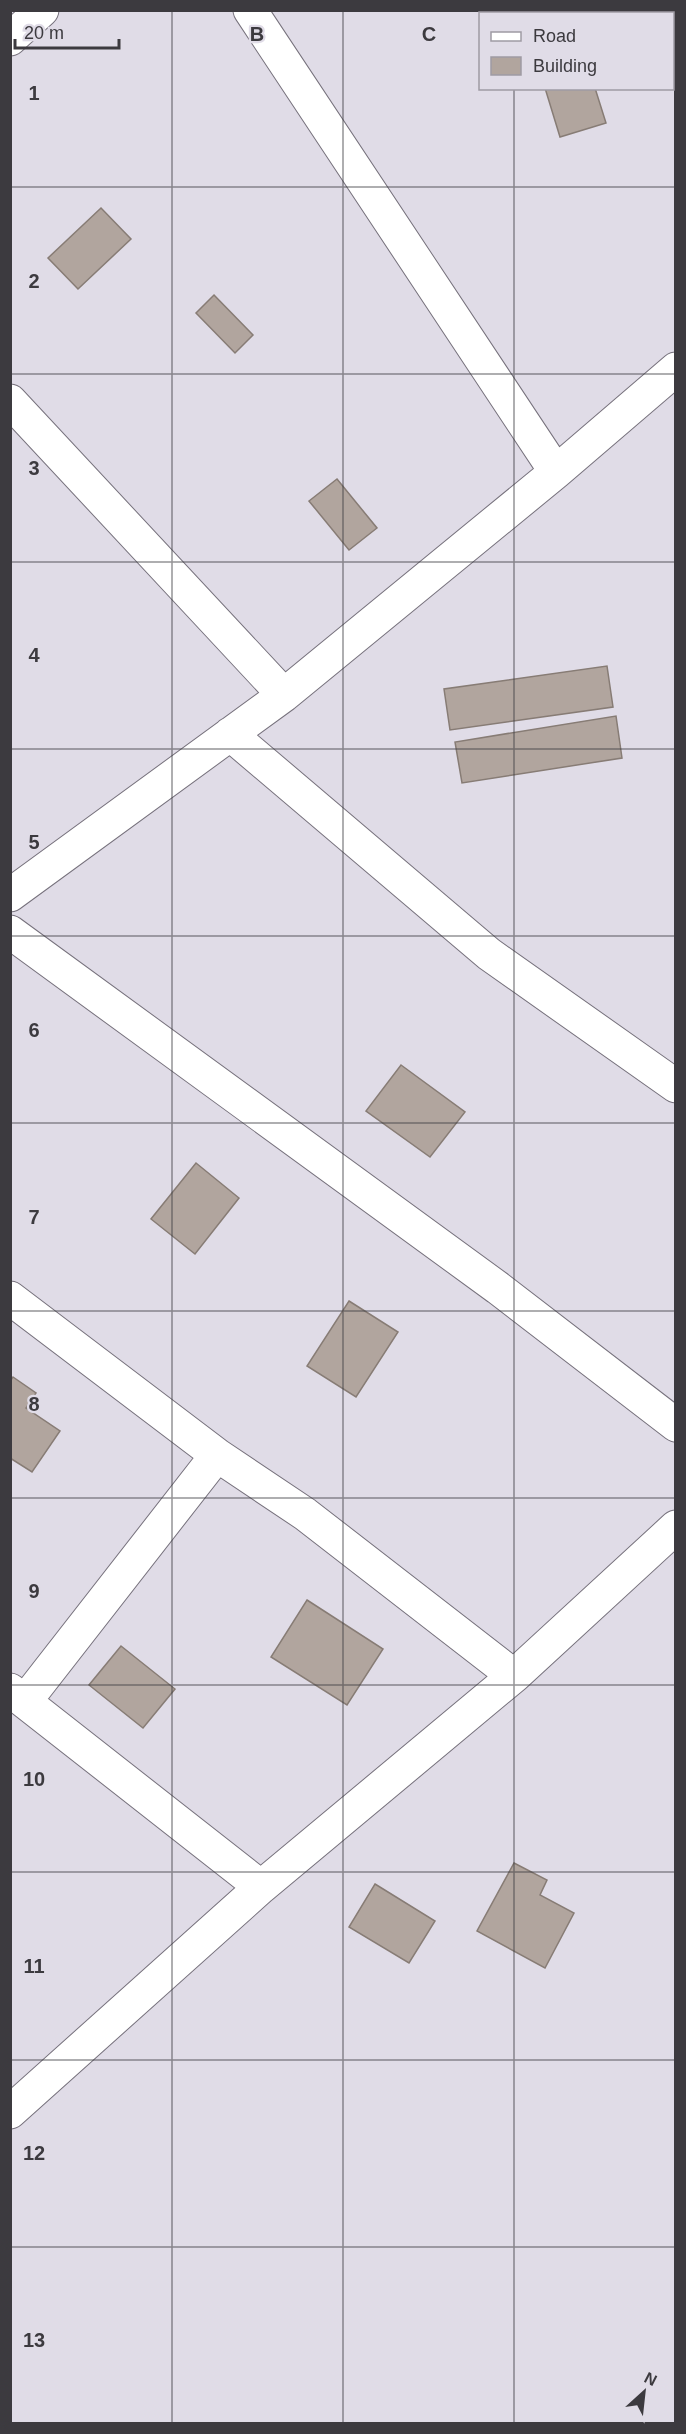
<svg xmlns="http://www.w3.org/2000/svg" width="686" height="2434" viewBox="0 0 686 2434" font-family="Arial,sans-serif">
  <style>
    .building { fill: #b1a59e; stroke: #877c75; stroke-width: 1.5 }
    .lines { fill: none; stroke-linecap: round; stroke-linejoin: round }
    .minor-casing { stroke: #76717c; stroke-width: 35 }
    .tertiary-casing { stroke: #76717c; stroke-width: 35 }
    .minor { stroke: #fff; stroke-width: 33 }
    .tertiary { stroke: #fff; stroke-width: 33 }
    .grid { fill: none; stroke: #3c3a3f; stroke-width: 1.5; stroke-opacity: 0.55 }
    .grid-label { font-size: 20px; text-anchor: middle; font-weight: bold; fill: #3c3a3f; stroke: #e0dce7; stroke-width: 4.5; stroke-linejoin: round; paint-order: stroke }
  </style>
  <rect width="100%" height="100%" fill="#e0dce7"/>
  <path class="building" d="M 530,10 L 565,10 L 566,14 L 521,14 Z
    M 545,88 L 595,88 L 606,123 L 560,137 Z
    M 101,208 L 131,239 L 78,289 L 48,258 Z
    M 214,295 L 253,335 L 235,353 L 196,313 Z
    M 337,479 L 377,528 L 349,550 L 309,501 Z
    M 607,666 L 613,707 L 450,730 L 444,689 Z
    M 616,716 L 622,758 L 462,783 L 455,742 Z
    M 401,1065 L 465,1112 L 430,1157 L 366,1111 Z
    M 196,1163 L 239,1198 L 195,1254 L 151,1219 Z
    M 349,1301 L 398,1332 L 356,1397 L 307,1366 Z
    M 13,1377 L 36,1393 L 26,1408 L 60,1431 L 32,1472 L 10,1458 L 10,1381 Z
    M 307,1600 L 383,1649 L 347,1705 L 271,1657 Z
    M 121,1646 L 175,1689 L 143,1728 L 89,1685 Z
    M 514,1863 L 547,1880 L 540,1895 L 574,1913 L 545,1968 L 477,1931 Z
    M 375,1884 L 435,1921 L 409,1963 L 349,1927 Z"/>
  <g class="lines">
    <defs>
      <path id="minor" d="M 250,10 L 556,472
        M 10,401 L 284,695
        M 230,734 L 489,954 L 676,1086
        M 10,895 L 284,695 L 556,472 L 676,369
        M 10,932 L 498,1288 L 676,1425
        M 10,1298 L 217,1455 L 305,1514 L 514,1676
        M 10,1690 L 261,1887
        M 26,1700 L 217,1455
        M 10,2112 L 261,1887 L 514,1676 L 676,1527"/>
      <path id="tertiary" d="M 10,39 L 42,10"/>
    </defs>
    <use href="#minor" class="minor-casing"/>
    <use href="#tertiary" class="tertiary-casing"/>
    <use href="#minor" class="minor"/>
    <use href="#tertiary" class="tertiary"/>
  </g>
  <path class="grid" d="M 172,10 L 172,2424M 343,10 L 343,2424M 514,10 L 514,14M 514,88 L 514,2424M 10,187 L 676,187M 10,374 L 676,374M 10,562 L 676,562M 10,749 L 676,749M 10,936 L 676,936M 10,1123 L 676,1123M 10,1311 L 676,1311M 10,1498 L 676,1498M 10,1685 L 676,1685M 10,1872 L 676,1872M 10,2060 L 676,2060M 10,2247 L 676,2247"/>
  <g class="grid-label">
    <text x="257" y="41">B</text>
    <text x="429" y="41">C</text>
    <text x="34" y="100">1</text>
    <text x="34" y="288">2</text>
    <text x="34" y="475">3</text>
    <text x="34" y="662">4</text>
    <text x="34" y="849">5</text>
    <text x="34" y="1037">6</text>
    <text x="34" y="1224">7</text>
    <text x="34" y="1411">8</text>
    <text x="34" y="1598">9</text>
    <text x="34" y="1786">10</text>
    <text x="34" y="1973">11</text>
    <text x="34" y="2160">12</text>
    <text x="34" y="2347">13</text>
  </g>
  <rect width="686" height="2434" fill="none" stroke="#3c3a3f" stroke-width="24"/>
  <rect x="479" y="12" width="195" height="78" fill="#e0dce7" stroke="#9e9ba4" stroke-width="1.5"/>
  <rect x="491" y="32" width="30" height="9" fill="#ffffff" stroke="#9e9ba4" stroke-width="1.5"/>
  <text x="533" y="42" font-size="18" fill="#3c3a3f">Road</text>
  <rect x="491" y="57" width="30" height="18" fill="#b1a59e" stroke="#9e9ba4" stroke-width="1.5"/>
  <text x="533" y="72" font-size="18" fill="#3c3a3f">Building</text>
  <g transform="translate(644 2392) rotate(27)" stroke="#e0dce7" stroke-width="4.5" paint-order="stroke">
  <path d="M0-4.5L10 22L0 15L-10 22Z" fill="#3c3a3f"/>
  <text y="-9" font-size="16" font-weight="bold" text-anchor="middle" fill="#3c3a3f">N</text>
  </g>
  <path d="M15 39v9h104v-9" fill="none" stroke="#3c3a3f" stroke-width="3"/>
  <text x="24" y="39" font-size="18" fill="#3c3a3f" stroke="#e0dce7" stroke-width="4.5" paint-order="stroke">20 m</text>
</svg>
